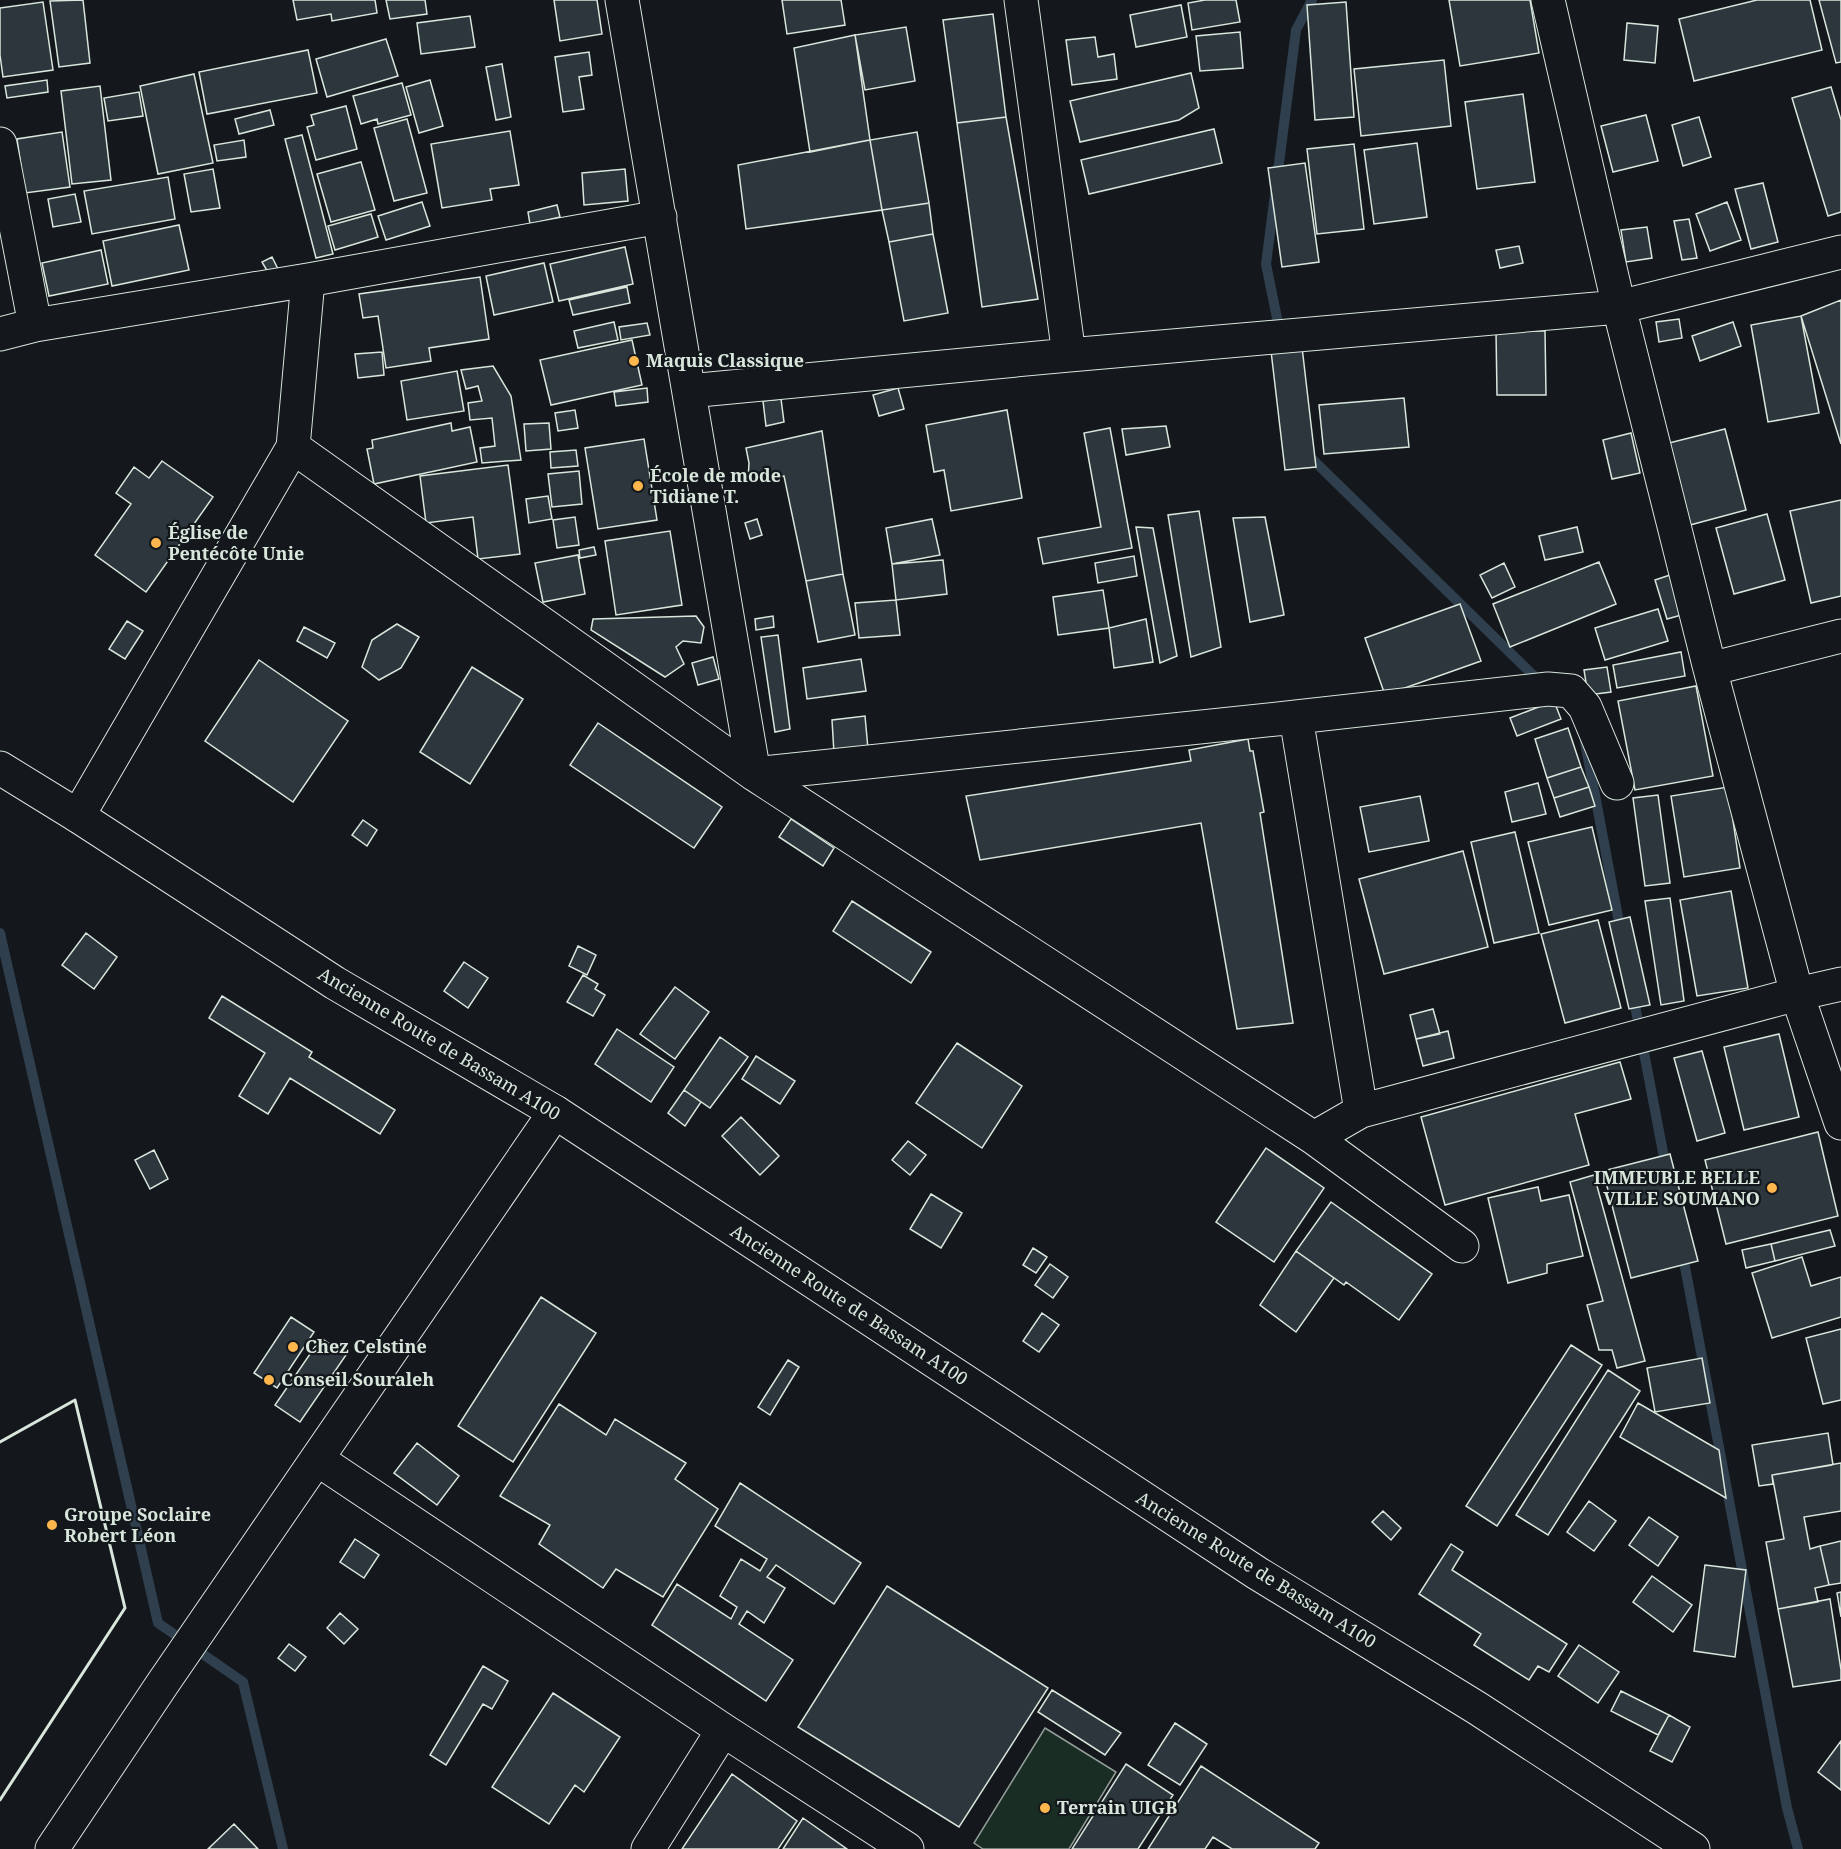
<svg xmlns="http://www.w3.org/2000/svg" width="1841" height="1849" viewBox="0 0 1841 1849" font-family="'Noto Serif',serif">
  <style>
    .green { fill: #1a2d24; stroke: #939e99; stroke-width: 1.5 }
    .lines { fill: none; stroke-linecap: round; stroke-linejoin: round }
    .stream { stroke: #2f3f4d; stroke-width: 10 }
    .building { fill: #2c363c; stroke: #d8e6dc; stroke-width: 1.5 }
    .minor-casing { stroke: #d8e6dc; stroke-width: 35 }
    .major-casing { stroke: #d8e6dc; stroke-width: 35 }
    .minor { stroke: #14181c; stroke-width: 33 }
    .major { stroke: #14181c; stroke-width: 33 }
    .wall { stroke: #d8e6dc; stroke-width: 3 }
    .poi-dot { fill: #ffb74d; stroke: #14181c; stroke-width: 2 }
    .labels { text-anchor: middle; stroke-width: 4.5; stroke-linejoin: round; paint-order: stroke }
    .poi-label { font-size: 18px; font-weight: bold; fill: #d8e6dc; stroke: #14181c; text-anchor: start }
    .street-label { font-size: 18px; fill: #d8e6dc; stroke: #14181c }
  </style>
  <rect width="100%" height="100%" fill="#14181c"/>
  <path class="green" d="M 1045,1728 L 1116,1772 L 1069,1849 L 983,1849 L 974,1843 Z"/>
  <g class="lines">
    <path class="stream" d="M 1277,179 L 1296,30 L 1312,0
      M 1275,194 L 1266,264 L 1280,333
      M 1306,453 L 1541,683
      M 1585,742 L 1621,933
      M 0,933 L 158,1623 L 243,1682 L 283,1849
      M 1633,995 L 1666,1168
      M 1682,1251 L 1787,1808 L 1798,1849"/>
  </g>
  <path class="building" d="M 83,0 L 90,63 L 59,67 L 50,1 Z
    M 293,0 L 375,0 L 377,13 L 332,21 L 331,14 L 297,20 Z
    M 386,0 L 425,0 L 427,14 L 390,19 Z
    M 554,0 L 597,0 L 602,34 L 560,41 Z
    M 782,0 L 841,0 L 845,25 L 787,34 Z
    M 1205,0 L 1236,0 L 1240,22 L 1192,30 L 1188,3 Z
    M 1449,0 L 1530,0 L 1539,53 L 1460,66 Z
    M 1757,0 L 1810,0 L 1822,50 L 1694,81 L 1679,19 Z
    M 1819,0 L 1841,0 L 1841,62 L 1836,63 Z
    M 43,2 L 53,70 L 3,77 L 0,55 L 0,8 Z
    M 1346,2 L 1354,117 L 1315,120 L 1307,5 Z
    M 1181,5 L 1187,37 L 1136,47 L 1130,15 Z
    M 993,14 L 1006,117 L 957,123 L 943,20 Z
    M 470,16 L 475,47 L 421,54 L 417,23 Z
    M 1627,23 L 1658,26 L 1655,63 L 1624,60 Z
    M 906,27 L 915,81 L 865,90 L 855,35 Z
    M 1240,32 L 1243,68 L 1200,71 L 1196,36 Z
    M 855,35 L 870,140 L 810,152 L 794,48 Z
    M 1095,37 L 1098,57 L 1114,54 L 1117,79 L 1072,85 L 1066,40 Z
    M 386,39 L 398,76 L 327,97 L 316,59 Z
    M 308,50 L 317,93 L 207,114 L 199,72 Z
    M 589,52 L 592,75 L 579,77 L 584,109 L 563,112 L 555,57 Z
    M 1444,60 L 1451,126 L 1361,136 L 1354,69 Z
    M 502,64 L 511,117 L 496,120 L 486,67 Z
    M 1191,73 L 1199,108 L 1179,120 L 1080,142 L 1070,101 Z
    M 194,74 L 213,163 L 158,174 L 140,86 Z
    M 47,80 L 48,92 L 7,98 L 5,86 Z
    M 430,80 L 443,126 L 419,133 L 406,87 Z
    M 402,83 L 411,115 L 378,124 L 377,119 L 361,124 L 353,96 Z
    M 100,86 L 111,180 L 72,184 L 61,91 Z
    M 1831,87 L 1841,120 L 1841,212 L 1828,216 L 1792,98 Z
    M 139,92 L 143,116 L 108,121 L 104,98 Z
    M 1523,94 L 1535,182 L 1477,189 L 1465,102 Z
    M 346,106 L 357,149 L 316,160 L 307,127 L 314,125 L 311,115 Z
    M 270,110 L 274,125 L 239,134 L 235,119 Z
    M 1646,115 L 1658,161 L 1613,172 L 1601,126 Z
    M 1006,117 L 1038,299 L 982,307 L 957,123 Z
    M 1699,117 L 1711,157 L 1683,166 L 1672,125 Z
    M 407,119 L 427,193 L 394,201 L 374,128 Z
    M 1214,129 L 1222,163 L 1089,194 L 1081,160 Z
    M 510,131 L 519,185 L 490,189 L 492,200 L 442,208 L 431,144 Z
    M 62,132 L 70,187 L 25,193 L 17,139 Z
    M 917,132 L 929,203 L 882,210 L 870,140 Z
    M 302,135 L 333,254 L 316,258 L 285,139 Z
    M 244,140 L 246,157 L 217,161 L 214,145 Z
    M 870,140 L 882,210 L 746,229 L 738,165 Z
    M 1417,143 L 1427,217 L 1374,224 L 1364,150 Z
    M 1354,144 L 1364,229 L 1317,234 L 1307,149 Z
    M 361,162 L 375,210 L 331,222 L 317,174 Z
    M 1305,163 L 1319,262 L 1282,267 L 1268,168 Z
    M 213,169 L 220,208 L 191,212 L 184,174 Z
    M 625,169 L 628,201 L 584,205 L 582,173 Z
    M 168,177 L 175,219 L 92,234 L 84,191 Z
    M 1763,183 L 1778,242 L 1751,249 L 1735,189 Z
    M 75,194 L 81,222 L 53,227 L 48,199 Z
    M 422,202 L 430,226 L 386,240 L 378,216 Z
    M 1727,202 L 1741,240 L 1710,251 L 1696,214 Z
    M 929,203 L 933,234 L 889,242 L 882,210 Z
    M 557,205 L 560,217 L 530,224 L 528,212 Z
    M 371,214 L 378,237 L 335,250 L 328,226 Z
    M 1689,219 L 1697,258 L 1682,260 L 1674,221 Z
    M 179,225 L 189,270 L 112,286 L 103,241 Z
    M 1647,227 L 1652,258 L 1626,262 L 1621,230 Z
    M 933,234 L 948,313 L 904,321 L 889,242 Z
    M 1519,246 L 1523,263 L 1500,268 L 1496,250 Z
    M 625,247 L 633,284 L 559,301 L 550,264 Z
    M 101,250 L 108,284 L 49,296 L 42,263 Z
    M 272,257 L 278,269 L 269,274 L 262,262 Z
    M 544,263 L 553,302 L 494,315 L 486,276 Z
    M 480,277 L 489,339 L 429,348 L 431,361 L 386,368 L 378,316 L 363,318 L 359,294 Z
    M 627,287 L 630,303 L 573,315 L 569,300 Z
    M 1841,300 L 1841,444 L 1801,316 Z
    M 1801,316 L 1819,413 L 1768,422 L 1751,325 Z
    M 1679,319 L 1682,338 L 1659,342 L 1656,322 Z
    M 614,322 L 618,340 L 578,348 L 574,331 Z
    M 1733,322 L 1741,346 L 1700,361 L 1692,336 Z
    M 647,323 L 650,335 L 621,340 L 619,327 Z
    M 1496,331 L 1545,331 L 1546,395 L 1497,395 Z
    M 632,340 L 642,385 L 551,405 L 540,360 Z
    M 1302,347 L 1316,467 L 1285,470 L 1271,351 Z
    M 382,352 L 384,375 L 358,378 L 355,354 Z
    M 493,366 L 511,396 L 521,460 L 482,463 L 480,448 L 495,446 L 492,418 L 470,420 L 468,403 L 482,401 L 478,386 L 466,389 L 461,370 Z
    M 457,371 L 464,411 L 407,420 L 401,381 Z
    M 647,388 L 648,402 L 616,406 L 614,392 Z
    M 898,388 L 904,409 L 879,416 L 873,395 Z
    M 1404,398 L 1409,447 L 1324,454 L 1319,405 Z
    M 781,399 L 784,422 L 766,426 L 763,401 Z
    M 575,410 L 578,428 L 558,431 L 555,413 Z
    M 1007,410 L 1022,498 L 951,511 L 944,470 L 934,472 L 926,425 Z
    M 451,423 L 452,431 L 470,427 L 477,462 L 374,484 L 367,449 L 373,448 L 372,440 Z
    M 549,423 L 551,449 L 526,451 L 524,424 Z
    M 1166,426 L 1170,447 L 1126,455 L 1122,429 Z
    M 1110,428 L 1132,548 L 1043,564 L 1038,538 L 1101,527 L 1084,433 Z
    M 1725,429 L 1746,510 L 1690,525 L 1669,443 Z
    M 822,431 L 843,574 L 806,581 L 784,476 L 748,480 L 749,463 L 746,448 Z
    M 1631,433 L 1640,473 L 1612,479 L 1603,440 Z
    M 644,439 L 657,520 L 598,529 L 585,448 Z
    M 576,450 L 578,466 L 551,468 L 550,452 Z
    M 162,461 L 213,497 L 146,592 L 95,555 L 131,504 L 116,493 L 134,467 L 149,478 Z
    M 508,465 L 520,554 L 478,559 L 473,517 L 426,523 L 420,476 Z
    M 579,471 L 582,504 L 552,507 L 548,474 Z
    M 548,496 L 552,519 L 529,523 L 526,499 Z
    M 1841,500 L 1841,596 L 1811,603 L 1790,511 Z
    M 1199,511 L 1221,647 L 1191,657 L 1168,515 Z
    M 1767,514 L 1785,580 L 1734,594 L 1716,528 Z
    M 575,517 L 579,545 L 557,548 L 553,520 Z
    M 1265,517 L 1284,615 L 1250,622 L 1233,518 Z
    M 757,519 L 762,535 L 750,539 L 745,523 Z
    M 932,519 L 940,555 L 892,564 L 886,528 Z
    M 1136,527 L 1153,528 L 1177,656 L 1160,663 Z
    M 1577,527 L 1583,552 L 1545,560 L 1539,536 Z
    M 670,531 L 682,605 L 616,615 L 605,541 Z
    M 594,547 L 596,555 L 580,558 L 579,550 Z
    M 578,555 L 585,594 L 543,602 L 535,563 Z
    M 1134,556 L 1137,576 L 1098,583 L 1095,563 Z
    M 943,560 L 947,594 L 896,600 L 892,564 Z
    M 1599,562 L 1616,604 L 1510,647 L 1493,604 Z
    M 1504,563 L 1515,587 L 1492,598 L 1480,575 Z
    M 843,574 L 855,635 L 818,642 L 806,581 Z
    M 1673,574 L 1685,614 L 1667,619 L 1655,580 Z
    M 1103,590 L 1109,628 L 1058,635 L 1053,597 Z
    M 896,600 L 900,635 L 859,638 L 855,603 Z
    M 1460,604 L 1481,661 L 1385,695 L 1365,638 Z
    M 1658,609 L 1668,641 L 1605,660 L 1595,628 Z
    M 696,616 L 704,627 L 701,643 L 683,641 L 676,647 L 684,664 L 665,677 L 591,630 L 593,619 Z
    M 773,616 L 774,627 L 756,630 L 755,619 Z
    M 1146,619 L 1153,662 L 1114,668 L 1109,628 Z
    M 127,621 L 143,631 L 125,659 L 109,649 Z
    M 397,624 L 419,637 L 401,668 L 379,680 L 362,667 L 372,640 Z
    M 304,627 L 335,643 L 327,658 L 297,641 Z
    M 778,635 L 790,729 L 775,732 L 761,637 Z
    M 1681,652 L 1685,676 L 1617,688 L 1613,665 Z
    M 713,657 L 719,679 L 698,685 L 692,663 Z
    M 861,659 L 866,691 L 807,699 L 803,668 Z
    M 259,660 L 348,721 L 293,802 L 205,741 Z
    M 472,667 L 523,699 L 470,784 L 420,752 Z
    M 1607,667 L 1611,692 L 1588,695 L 1584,670 Z
    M 1696,686 L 1713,776 L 1635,790 L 1618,701 Z
    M 1554,701 L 1561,719 L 1517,736 L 1510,718 Z
    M 865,716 L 868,749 L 834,753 L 832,720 Z
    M 598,723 L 722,807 L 694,848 L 570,765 Z
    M 1568,728 L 1581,767 L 1547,778 L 1535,739 Z
    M 1248,739 L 1250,751 L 1253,751 L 1264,812 L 1260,813 L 1293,1023 L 1237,1029 L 1201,823 L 980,860 L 966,796 L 1191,761 L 1189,750 Z
    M 1581,767 L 1589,787 L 1554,798 L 1547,778 Z
    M 1538,783 L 1546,814 L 1512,822 L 1505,792 Z
    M 1589,787 L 1595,806 L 1560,817 L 1554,798 Z
    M 1728,787 L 1740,868 L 1684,877 L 1671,796 Z
    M 1658,795 L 1670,883 L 1645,886 L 1633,798 Z
    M 1420,796 L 1429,841 L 1369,852 L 1360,807 Z
    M 791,819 L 834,848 L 823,866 L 779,837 Z
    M 363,820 L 377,830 L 367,846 L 352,835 Z
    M 1592,827 L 1612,910 L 1549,925 L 1528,842 Z
    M 1515,832 L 1539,933 L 1494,943 L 1471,842 Z
    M 1463,851 L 1488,947 L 1384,974 L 1359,879 Z
    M 1731,891 L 1748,988 L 1697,996 L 1680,900 Z
    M 1670,898 L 1684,1001 L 1661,1005 L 1645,901 Z
    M 852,901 L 931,952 L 911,983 L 833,931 Z
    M 1630,917 L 1650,1005 L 1629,1009 L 1609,922 Z
    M 1598,920 L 1621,1008 L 1565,1023 L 1541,934 Z
    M 86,933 L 117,957 L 94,989 L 62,965 Z
    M 578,946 L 596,955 L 587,975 L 569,966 Z
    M 464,962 L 488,978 L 468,1008 L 444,991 Z
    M 583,975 L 598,984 L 595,989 L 605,995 L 593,1016 L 567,1002 Z
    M 675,987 L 709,1012 L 675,1059 L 640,1034 Z
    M 222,996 L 312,1052 L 309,1057 L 395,1110 L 380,1134 L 290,1078 L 268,1114 L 239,1096 L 265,1053 L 209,1018 Z
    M 1433,1009 L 1440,1034 L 1416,1039 L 1410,1015 Z
    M 617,1029 L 674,1067 L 651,1102 L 595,1064 Z
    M 1448,1031 L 1454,1058 L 1423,1066 L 1416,1039 Z
    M 1779,1034 L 1799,1117 L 1744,1130 L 1724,1047 Z
    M 720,1037 L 748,1057 L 710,1108 L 684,1090 Z
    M 957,1043 L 1022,1086 L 982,1148 L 916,1103 Z
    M 1702,1051 L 1725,1133 L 1697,1141 L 1674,1058 Z
    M 756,1056 L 795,1081 L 780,1104 L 742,1079 Z
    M 1620,1062 L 1631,1099 L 1575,1114 L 1589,1165 L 1445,1205 L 1421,1117 Z
    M 684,1090 L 701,1102 L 685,1126 L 668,1113 Z
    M 741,1117 L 779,1156 L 760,1175 L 722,1136 Z
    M 1818,1132 L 1838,1216 L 1726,1244 L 1705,1160 Z
    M 908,1141 L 926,1155 L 910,1175 L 892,1160 Z
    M 1266,1148 L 1324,1188 L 1274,1262 L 1216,1222 Z
    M 154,1150 L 168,1179 L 150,1189 L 135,1160 Z
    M 1670,1154 L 1698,1261 L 1631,1278 L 1603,1171 Z
    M 1594,1175 L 1645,1361 L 1617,1368 L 1612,1350 L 1599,1350 L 1587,1305 L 1603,1301 L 1570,1182 Z
    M 1538,1187 L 1541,1201 L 1569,1195 L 1583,1256 L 1547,1264 L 1547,1273 L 1508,1283 L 1488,1198 Z
    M 931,1194 L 962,1213 L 941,1248 L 910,1229 Z
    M 1331,1202 L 1432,1274 L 1399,1320 L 1346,1282 L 1344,1285 L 1296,1251 Z
    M 1830,1230 L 1835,1246 L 1775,1261 L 1771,1244 Z
    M 1771,1244 L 1775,1261 L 1746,1268 L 1742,1250 Z
    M 1033,1248 L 1047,1257 L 1036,1273 L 1023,1265 Z
    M 1296,1251 L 1334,1278 L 1296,1332 L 1260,1305 Z
    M 1802,1257 L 1811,1286 L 1841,1277 L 1841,1317 L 1772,1338 L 1752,1273 Z
    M 1050,1264 L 1068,1277 L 1053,1298 L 1035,1285 Z
    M 541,1297 L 596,1333 L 513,1462 L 458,1426 Z
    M 1042,1313 L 1059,1325 L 1039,1352 L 1023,1341 Z
    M 291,1317 L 314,1332 L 277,1388 L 254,1373 Z
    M 1841,1329 L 1841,1400 L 1823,1404 L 1806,1338 Z
    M 321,1338 L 346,1355 L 300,1422 L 275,1405 Z
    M 1571,1345 L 1602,1365 L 1497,1526 L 1466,1506 Z
    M 1702,1358 L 1710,1403 L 1655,1412 L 1647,1368 Z
    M 788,1360 L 799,1367 L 770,1415 L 758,1407 Z
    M 1608,1370 L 1640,1391 L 1548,1535 L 1516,1515 Z
    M 1638,1403 L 1719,1450 L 1726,1498 L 1620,1437 Z
    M 559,1404 L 606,1435 L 615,1419 L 686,1463 L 675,1479 L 718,1509 L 663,1597 L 616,1569 L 603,1588 L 539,1544 L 550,1525 L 500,1496 Z
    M 1828,1433 L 1833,1465 L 1772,1475 L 1773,1484 L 1759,1486 L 1752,1445 Z
    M 417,1443 L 459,1476 L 437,1505 L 394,1473 Z
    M 1841,1463 L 1841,1511 L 1804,1517 L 1810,1549 L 1820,1546 L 1829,1585 L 1815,1588 L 1818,1602 L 1778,1609 L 1766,1542 L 1784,1539 L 1772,1475 Z
    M 740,1483 L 861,1563 L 834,1604 L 776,1565 L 767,1577 L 785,1588 L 764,1623 L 747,1611 L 739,1624 L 793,1660 L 766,1701 L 652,1625 L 677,1584 L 731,1619 L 737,1607 L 720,1596 L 741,1559 L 760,1571 L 767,1559 L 715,1526 Z
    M 1589,1501 L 1616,1521 L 1594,1551 L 1567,1532 Z
    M 1383,1511 L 1401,1528 L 1391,1540 L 1372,1522 Z
    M 1649,1517 L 1678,1537 L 1658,1566 L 1629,1545 Z
    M 355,1539 L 379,1555 L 364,1578 L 340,1562 Z
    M 1841,1541 L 1841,1583 L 1829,1585 L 1820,1546 Z
    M 1451,1544 L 1463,1552 L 1452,1570 L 1567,1644 L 1549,1672 L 1538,1666 L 1529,1680 L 1474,1645 L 1481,1634 L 1419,1594 Z
    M 1705,1565 L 1746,1570 L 1735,1657 L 1694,1651 Z
    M 1652,1576 L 1692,1605 L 1673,1632 L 1633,1602 Z
    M 887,1586 L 1048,1688 L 959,1827 L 798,1727 Z
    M 1841,1592 L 1841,1617 L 1837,1593 Z
    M 1830,1599 L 1841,1670 L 1841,1680 L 1793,1687 L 1778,1609 Z
    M 340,1613 L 358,1629 L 344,1644 L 327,1628 Z
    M 289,1644 L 306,1657 L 295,1671 L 278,1658 Z
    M 1579,1645 L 1619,1672 L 1598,1703 L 1558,1676 Z
    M 483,1666 L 508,1681 L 492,1709 L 483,1704 L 446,1765 L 430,1755 Z
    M 1052,1690 L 1121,1733 L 1105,1755 L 1038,1712 Z
    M 1621,1691 L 1669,1715 L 1658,1735 L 1611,1711 Z
    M 553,1693 L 620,1737 L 584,1792 L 575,1785 L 549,1824 L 492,1787 Z
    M 1669,1715 L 1690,1727 L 1672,1762 L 1650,1751 Z
    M 1175,1723 L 1207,1744 L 1180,1785 L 1148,1765 Z
    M 1841,1741 L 1841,1790 L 1818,1772 Z
    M 1126,1764 L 1173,1795 L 1138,1849 L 1072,1849 Z
    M 1201,1766 L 1319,1843 L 1315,1849 L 1232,1849 L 1213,1837 L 1205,1849 L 1148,1849 Z
    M 732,1774 L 797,1821 L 778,1849 L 682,1849 Z
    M 803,1818 L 847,1849 L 783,1849 Z
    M 234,1824 L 258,1849 L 208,1849 Z"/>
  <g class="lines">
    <defs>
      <path id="minor" d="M 622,0 L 754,774 L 1296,717 L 1548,689 L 1571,691 L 1585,707 L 1617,783
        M 1021,0 L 1069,355
        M 1548,0 L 1619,307 L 1710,669 L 1797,994 L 1841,1123
        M 0,144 L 35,325
        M 0,334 L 35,325 L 308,280 L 660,217
        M 689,391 L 1069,355 L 1619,307 L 1841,252
        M 293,447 L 754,774 L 1314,1138 L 1462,1246
        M 1710,669 L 1841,636
        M 1296,717 L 1361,1111 L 1314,1138
        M 78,816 L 293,447 L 308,280
        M 1361,1111 L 1797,994 L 1841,984
        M 317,1459 L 723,1730 L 907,1849
        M 52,1849 L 163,1683 L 555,1112
        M 648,1849 L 723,1730"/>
      <path id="major" d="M 0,768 L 78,816 L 335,983 L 555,1112 L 1257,1573 L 1477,1708 L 1693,1849"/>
    </defs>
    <use href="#minor" class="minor-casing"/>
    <use href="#major" class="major-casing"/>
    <use href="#minor" class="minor"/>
    <use href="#major" class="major"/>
    <path class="wall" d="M 0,1442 L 75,1400 L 125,1608 L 0,1800"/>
  </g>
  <g class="poi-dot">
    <circle cx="634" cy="361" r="6"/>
    <circle cx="638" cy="486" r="6"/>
    <circle cx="156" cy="543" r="6"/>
    <circle cx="1772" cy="1188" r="6"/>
    <circle cx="293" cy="1347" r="6"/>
    <circle cx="269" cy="1380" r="6"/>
    <circle cx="52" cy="1525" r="6"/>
    <circle cx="1045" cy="1808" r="6"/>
  </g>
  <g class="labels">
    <g class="poi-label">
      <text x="646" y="367">Maquis Classique</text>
      <text x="650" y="482">École de mode<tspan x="650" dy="21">Tidiane T.</tspan></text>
      <text x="168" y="539">Église de<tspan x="168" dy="21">Pentécôte Unie</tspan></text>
      <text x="1760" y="1184" text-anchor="end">IMMEUBLE BELLE<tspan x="1760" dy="21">VILLE SOUMANO</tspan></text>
      <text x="305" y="1353">Chez Celstine</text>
      <text x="281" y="1386">Conseil Souraleh</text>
      <text x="64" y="1521">Groupe Soclaire<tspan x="64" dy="21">Robert Léon</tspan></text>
      <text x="1057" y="1814">Terrain UIGB</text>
    </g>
    <g class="street-label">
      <text transform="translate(439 1044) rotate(31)" y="6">Ancienne Route de Bassam A100</text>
      <text transform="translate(849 1305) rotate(33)" y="6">Ancienne Route de Bassam A100</text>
      <text transform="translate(1256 1570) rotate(32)" y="6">Ancienne Route de Bassam A100</text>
    </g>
  </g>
</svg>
